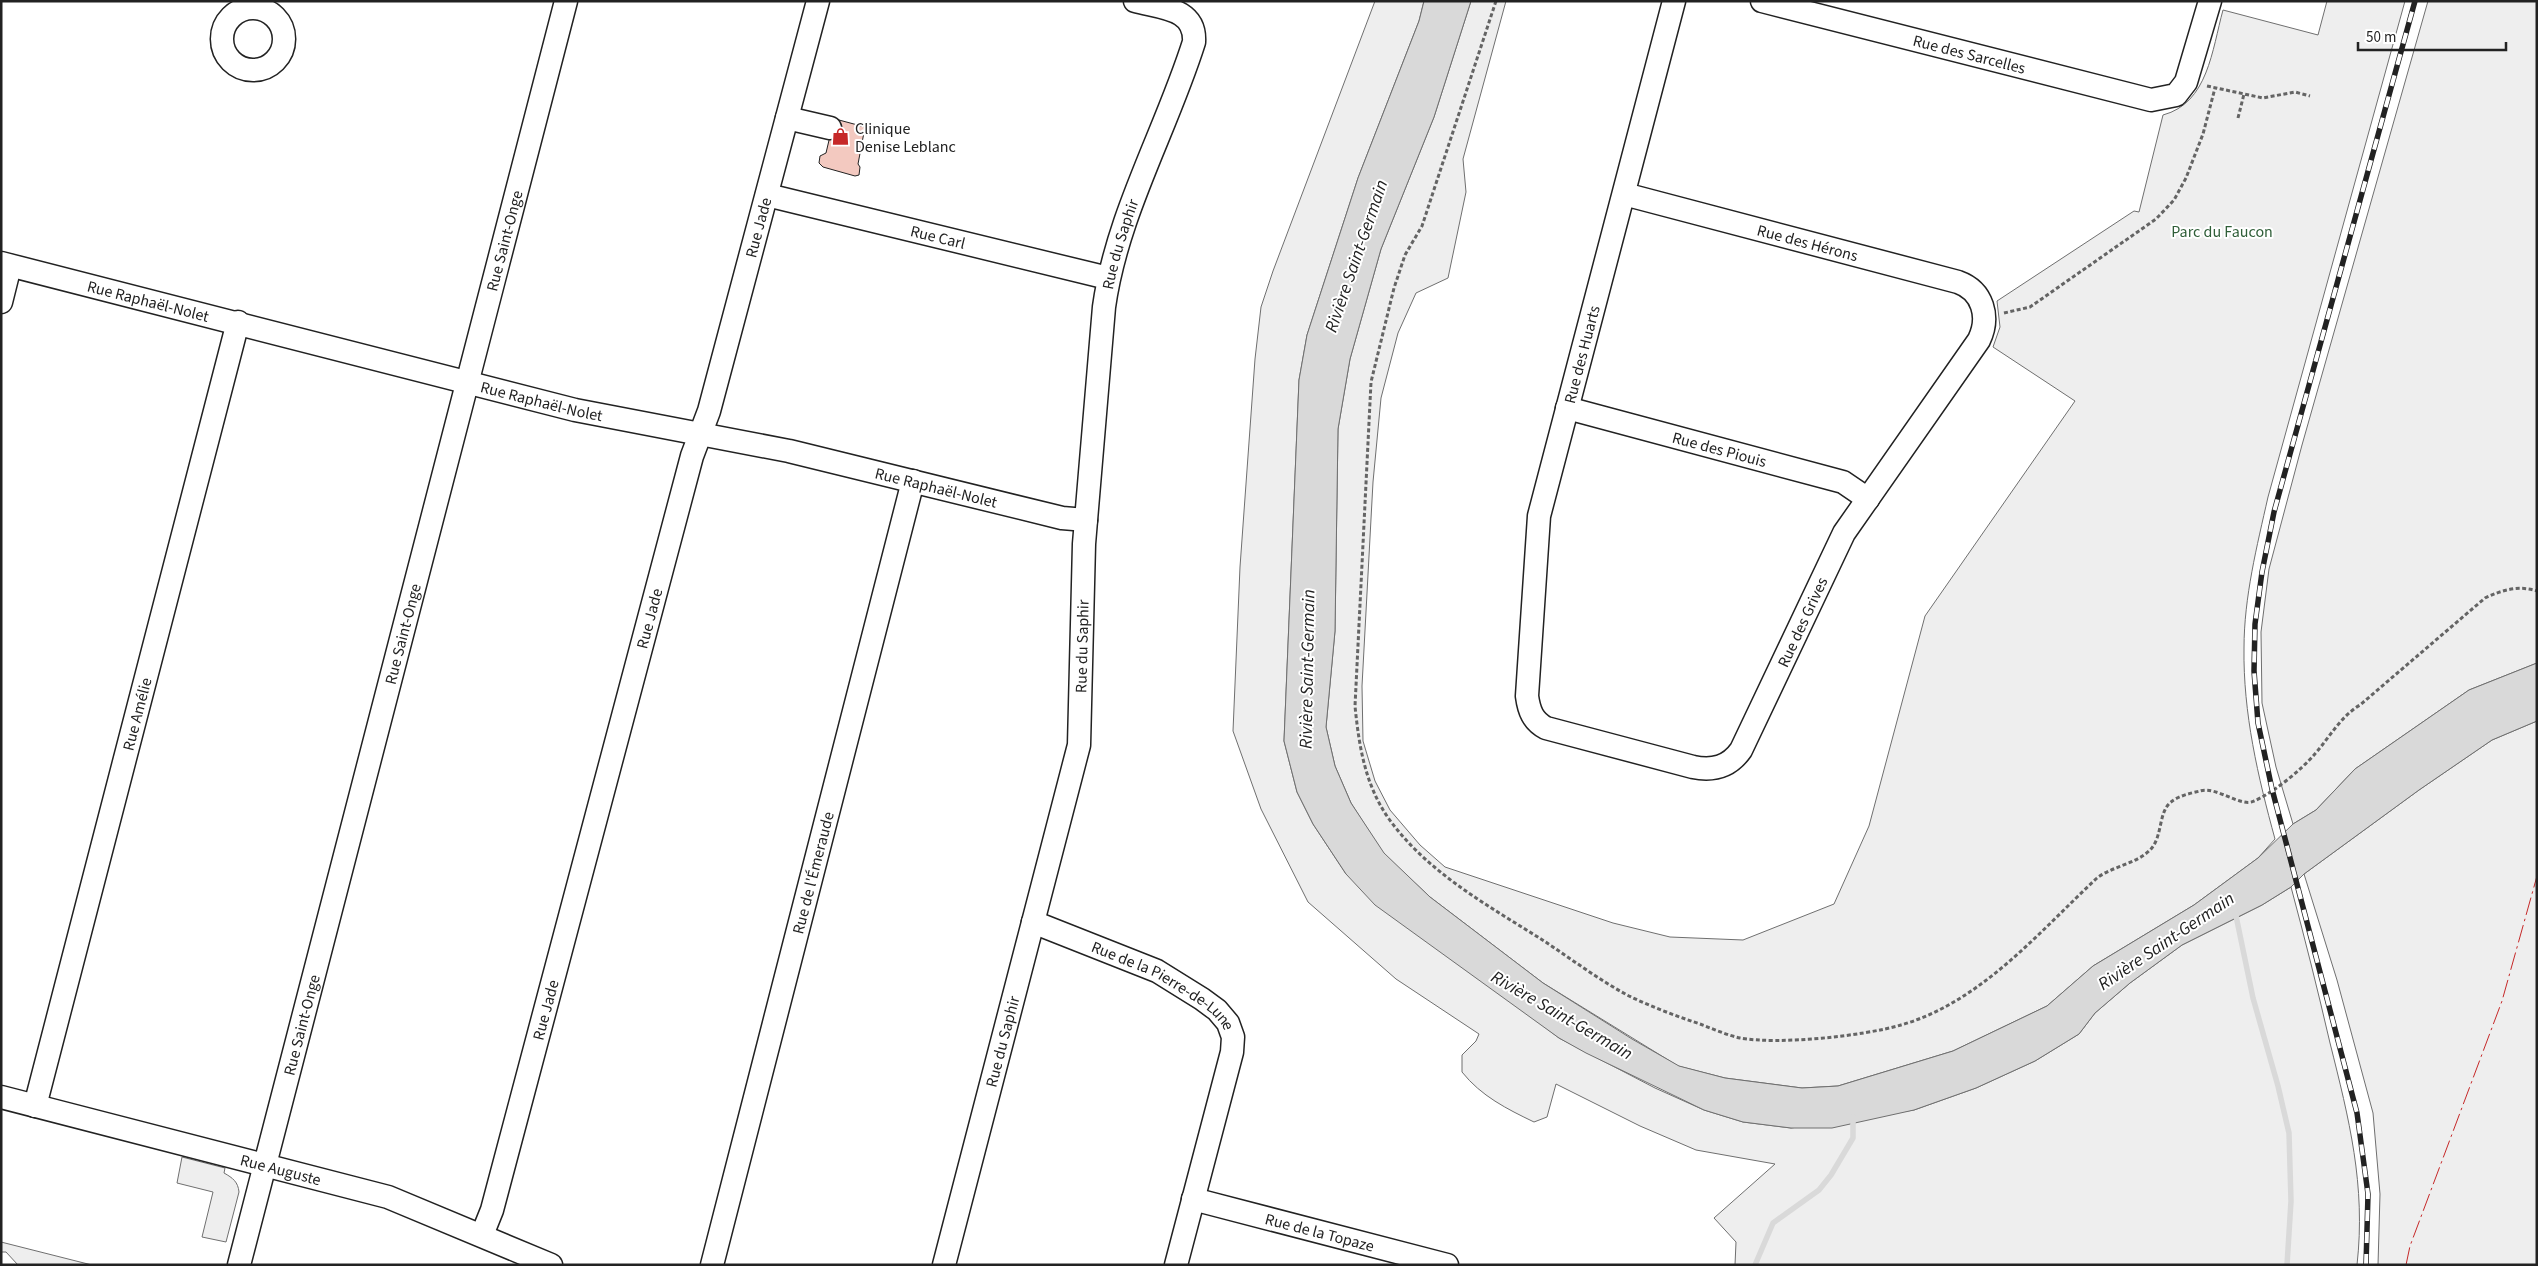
<svg xmlns="http://www.w3.org/2000/svg" width="2538" height="1266" viewBox="0 0 2538 1266" font-family="'Source Sans 3',sans-serif">
  <style>
    .green { fill: #eee; stroke: #6f6f6f }
    .water { fill: #d9d9d9; stroke: #6f6f6f }
    .lines { fill: none; stroke-linecap: round; stroke-linejoin: round }
    .stream { stroke: #d9d9d9; stroke-width: 5.5 }
    .building { fill: #f3c9c0; stroke: #222 }
    .minor-casing { stroke: #222; stroke-width: 25 }
    .path { stroke: #646464; stroke-width: 3; stroke-dasharray: 4 2.5; stroke-linecap: butt }
    .minor { stroke: #fff; stroke-width: 22 }
    .rail-casing { stroke: #222; stroke-width: 5.5 }
    .rail { stroke: #fff; stroke-width: 4; stroke-dasharray: 11; stroke-linecap: butt }
    .power { stroke: #c62828; stroke-width: 1; stroke-dasharray: 18 4 2.5 4; stroke-linecap: butt }
    .labels { text-anchor: middle; stroke-width: 4; stroke-linejoin: round; paint-order: stroke }
    .street-label { font-size: 16px; fill: #222; stroke: #fff }
    .poi-label { font-size: 16px; fill: #222; stroke: #fff; text-anchor: start }
    .park-label { font-size: 16px; fill: #2f5e38; stroke: #fff }
    .water-label { font-size: 18px; font-style: italic; fill: #222; stroke: #fff }
  </style>
  <rect width="100%" height="100%" fill="#fff"/>
  <path class="green" d="M 1375,1 L 1424,1 L 1419,21 L 1358,178 L 1307,335 L 1299,380 L 1284,741 L 1297,792 L 1313,824 L 1346,874 L 1559,1038 L 1655,1088 L 1704,1110 L 1743,1122 L 1791,1128 L 1914,1110 L 1976,1088 L 2035,1061 L 2079,1034 L 2095,1013 L 2130,983 L 2182,945 L 2262,905 L 2291,887 C 2305,939 2318,991 2330,1043 C 2349,1119 2366,1185 2357,1265 L 1735,1265 L 1736,1242 L 1714,1218 L 1775,1164 L 1696,1150 L 1640,1126 L 1556,1084 L 1547,1117 L 1534,1122 C 1507,1109 1481,1096 1462,1072 L 1462,1055 L 1476,1041 L 1479,1034 L 1396,979 L 1308,902 L 1261,809 L 1233,731 L 1240,567 L 1255,359 L 1261,307 L 1273,271 Z
    M 1471,1 L 1506,1 L 1463,159 L 1466,192 L 1448,278 L 1416,293 L 1398,333 L 1381,398 L 1373,482 L 1362,686 L 1363,741 L 1375,781 L 1390,810 L 1420,845 L 1445,867 L 1613,923 L 1670,937 L 1743,940 L 1834,904 L 1869,826 L 1925,616 L 2075,401 L 1993,347 L 2000,327 L 1997,301 L 2134,211 L 2139,212 L 2163,115 C 2208,103 2212,50 2223,10 L 2318,35 L 2327,1 L 2405,1 L 2268,497 C 2257,546 2244,597 2244,648 C 2243,713 2258,777 2275,839 L 2258,858 L 2194,905 L 2093,966 L 2047,1006 L 1953,1051 L 1838,1086 L 1802,1088 L 1725,1078 L 1678,1066 L 1543,983 L 1430,897 L 1383,853 L 1351,803 L 1335,766 L 1326,727 L 1335,631 L 1338,429 L 1350,359 L 1381,249 L 1434,117 Z
    M 2428,1 L 2537,1 L 2537,663 L 2469,690 L 2355,769 L 2316,810 L 2293,824 L 2276,767 L 2262,703 L 2261,632 L 2269,569 L 2302,445 Z
    M 2537,721 L 2537,1265 L 2378,1265 L 2380,1194 L 2373,1113 L 2337,980 L 2304,874 L 2419,790 L 2492,740 Z
    M 182,1157 L 225,1168 L 224,1173 C 233,1178 238,1182 239,1192 L 226,1242 L 202,1237 L 213,1192 L 177,1183 Z
    M 1,1242 L 80,1262 L 92,1265 L 18,1265 L 6,1252 L 1,1252 Z"/>
  <path class="water" d="M 1424,1 L 1471,1 L 1434,117 L 1381,249 L 1350,359 L 1338,429 L 1335,631 L 1326,727 L 1335,766 L 1351,803 L 1384,853 L 1430,897 L 1543,983 L 1632,1039 L 1679,1066 L 1725,1078 L 1802,1088 L 1838,1086 L 1953,1051 L 2047,1006 L 2093,966 L 2194,905 L 2258,858 L 2293,824 L 2316,810 L 2355,769 L 2469,690 L 2537,663 L 2537,721 L 2492,740 L 2419,790 L 2304,874 L 2291,887 L 2262,905 L 2182,945 L 2130,983 L 2095,1013 L 2079,1034 L 2035,1061 L 1976,1088 L 1914,1110 L 1832,1128 L 1791,1128 L 1743,1122 L 1704,1110 L 1586,1053 L 1559,1038 L 1375,905 L 1346,874 L 1313,824 L 1297,792 L 1284,741 L 1299,380 L 1307,335 L 1358,178 L 1419,21 Z"/>
  <g class="lines">
    <path class="stream" d="M 2235,911 L 2253,998 L 2278,1086 L 2289,1133 L 2291,1201 L 2287,1265
      M 1755,1265 L 1773,1223 L 1819,1190 L 1831,1175 L 1853,1138 L 1853,1117"/>
  </g>
  <path class="building" d="M 839,120 L 865,127 L 858,164 L 860,167 L 859,175 L 855,176 L 823,167 L 819,163 L 820,156 L 826,153 L 830,136 L 834,137 Z"/>
  <g class="lines">
    <defs>
      <g id="minor">
        <path id="s1" d="M 1762,1 L 2151,100 L 2176,95 L 2186,82 L 2210,1"/>
        <circle cx="253" cy="39" r="31"/>
        <path d="M 787,118 L 830,128"/>
        <path id="s2" d="M 1624,194 L 1958,282 C 1983,291 1990,317 1979,340 L 1844,533 L 1741,750 C 1729,767 1713,771 1693,767 L 1546,728 C 1533,721 1529,711 1527,696 L 1539,516 L 1674,1"/>
        <path id="s3" d="M 767,195 L 1108,278"/>
        <path id="s4" d="M 1,263 L 575,410 L 789,451 L 1062,518 L 1086,520"/>
        <path d="M 1,302 L 10,266"/>
        <path id="s5" d="M 1567,408 L 1843,482 L 1868,499"/>
        <path id="s6" d="M 1033,922 L 1157,971 L 1202,999 L 1217,1010 L 1228,1023 L 1233,1037 L 1232,1052 L 1176,1265"/>
        <path id="s7" d="M 1,1097 L 388,1197 L 551,1265"/>
        <path id="s8" d="M 35,1106 L 238,322"/>
        <path id="s9" d="M 1193,1199 L 1447,1265"/>
        <path id="s10" d="M 482,1235 L 492,1210 L 692,456 L 709,411 L 818,1"/>
        <path id="s11" d="M 239,1265 L 566,1"/>
        <path id="s12" d="M 712,1265 L 913,481"/>
        <path id="s13" d="M 944,1265 L 1079,745 L 1084,544 L 1104,307 C 1117,214 1166,131 1194,42 C 1196,8 1161,8 1135,1"/>
      </g>
    </defs>
    <use href="#minor" class="minor-casing"/>
    <path class="path" d="M 1496,1 L 1422,226 L 1405,255 L 1394,288 L 1371,382 L 1355,706 C 1359,746 1365,785 1389,819 C 1427,872 1487,905 1541,939 C 1570,958 1599,980 1629,996 C 1652,1007 1676,1016 1700,1024 C 1713,1029 1727,1035 1740,1038 C 1779,1045 1863,1036 1901,1025 C 1981,1002 2038,933 2097,878 C 2113,866 2136,864 2150,850 C 2163,837 2158,812 2171,802 C 2178,796 2191,793 2200,791 C 2217,786 2241,808 2254,801 C 2273,793 2301,770 2314,755 C 2330,737 2340,717 2360,705 L 2485,598 C 2502,590 2519,585 2537,591
      M 2207,86 L 2263,98 L 2295,92 L 2310,96
      M 2238,118 L 2244,94
      M 2004,313 L 2030,307 L 2156,219 L 2174,200 L 2186,178 L 2203,134 L 2215,88"/>
    <use href="#minor" class="minor"/>
    <defs>
      <path id="rail" d="M 2366,1265 L 2368,1194 L 2357,1113 L 2272,789 L 2258,723 L 2254,671 L 2255,624 L 2262,572 L 2274,512 L 2415,1"/>
    </defs>
    <use href="#rail" class="rail-casing"/>
    <use href="#rail" class="rail"/>
    <path class="power" d="M 2406,1265 L 2410,1246 L 2502,1001 L 2537,876"/>
  </g>
  <defs>
    <symbol id="shop-bare" viewBox="-9 -9 18 18"><path d="M-5-2.5h2.3a2.7 3.5 0 0 1 5.4 0H5L5.5 6h-11ZM-1.5-2.5h3a1.5 2.3 0 0 0-3 0Z" fill="#c62828" stroke="#fff" stroke-width="2.5" paint-order="stroke"/></symbol>
  </defs>
  <g fill-rule="evenodd">
    <use href="#shop-bare" x="828" y="124" width="25" height="25"/>
  </g>
  <g class="labels">
    <g class="street-label">
      <text dy="6" stroke="none"><textPath href="#s1" startOffset="214">Rue des Sarcelles</textPath></text>
      <text dy="6" stroke="none"><textPath href="#s10" startOffset="1045">Rue Jade</textPath></text>
      <text dy="6" stroke="none"><textPath href="#s3" startOffset="176">Rue Carl</textPath></text>
      <text dy="6" stroke="none"><textPath href="#s11" startOffset="1058">Rue Saint-Onge</textPath></text>
      <text dy="6" stroke="none"><textPath href="#s2" startOffset="190">Rue des Hérons</textPath></text>
      <text dy="6" stroke="none"><textPath href="#s13" startOffset="1041">Rue du Saphir</textPath></text>
      <text dy="6" stroke="none"><textPath href="#s4" startOffset="152">Rue Raphaël-Nolet</textPath></text>
      <text dy="6" stroke="none"><textPath href="#s2" startOffset="1484">Rue des Huarts</textPath></text>
      <text dy="6" stroke="none"><textPath href="#s4" startOffset="558">Rue Raphaël-Nolet</textPath></text>
      <text dy="6" stroke="none"><textPath href="#s5" startOffset="158">Rue des Piouis</textPath></text>
      <text dy="6" stroke="none"><textPath href="#s4" startOffset="962">Rue Raphaël-Nolet</textPath></text>
      <text dy="6" stroke="none"><textPath href="#s10" startOffset="639">Rue Jade</textPath></text>
      <text transform="translate(1802 622) rotate(-65)" y="6">Rue des Grives</text>
      <text dy="6" stroke="none"><textPath href="#s11" startOffset="652">Rue Saint-Onge</textPath></text>
      <text dy="6" stroke="none"><textPath href="#s13" startOffset="636">Rue du Saphir</textPath></text>
      <text dy="6" stroke="none"><textPath href="#s8" startOffset="405">Rue Amélie</textPath></text>
      <text dy="6" stroke="none"><textPath href="#s12" startOffset="405">Rue de l'Émeraude</textPath></text>
      <text dy="6" stroke="none"><textPath href="#s6" startOffset="146">Rue de la Pierre-de-Lune</textPath></text>
      <text dy="6" stroke="none"><textPath href="#s10" startOffset="234">Rue Jade</textPath></text>
      <text dy="6" stroke="none"><textPath href="#s11" startOffset="248">Rue Saint-Onge</textPath></text>
      <text dy="6" stroke="none"><textPath href="#s13" startOffset="231">Rue du Saphir</textPath></text>
      <text dy="6" stroke="none"><textPath href="#s7" startOffset="289">Rue Auguste</textPath></text>
      <text dy="6" stroke="none"><textPath href="#s9" startOffset="131">Rue de la Topaze</textPath></text>
    </g>
    <g class="poi-label">
      <text x="855" y="134">Clinique<tspan x="855" dy="18">Denise Leblanc</tspan></text>
    </g>
    <g class="park-label">
      <text x="2222" y="237">Parc du Faucon</text>
    </g>
    <g class="water-label">
      <text transform="translate(1356 256) rotate(-71)" y="6">Rivière Saint-Germain</text>
      <text transform="translate(1307 669) rotate(-89)" y="6">Rivière Saint-Germain</text>
      <text transform="translate(2166 941) rotate(-34)" y="6">Rivière Saint-Germain</text>
      <text transform="translate(1562 1015) rotate(30)" y="6">Rivière Saint-Germain</text>
    </g>
  </g>
  <rect width="2538" height="1266" fill="none" stroke="#222222" stroke-width="5"/>
  <path d="M2358 42v8h148v-8" fill="none" stroke="#222222" stroke-width="2.5"/>
  <text x="2366" y="42" font-size="15" fill="#222222" stroke="#ffffff" stroke-width="4" paint-order="stroke">50 m</text>
</svg>
